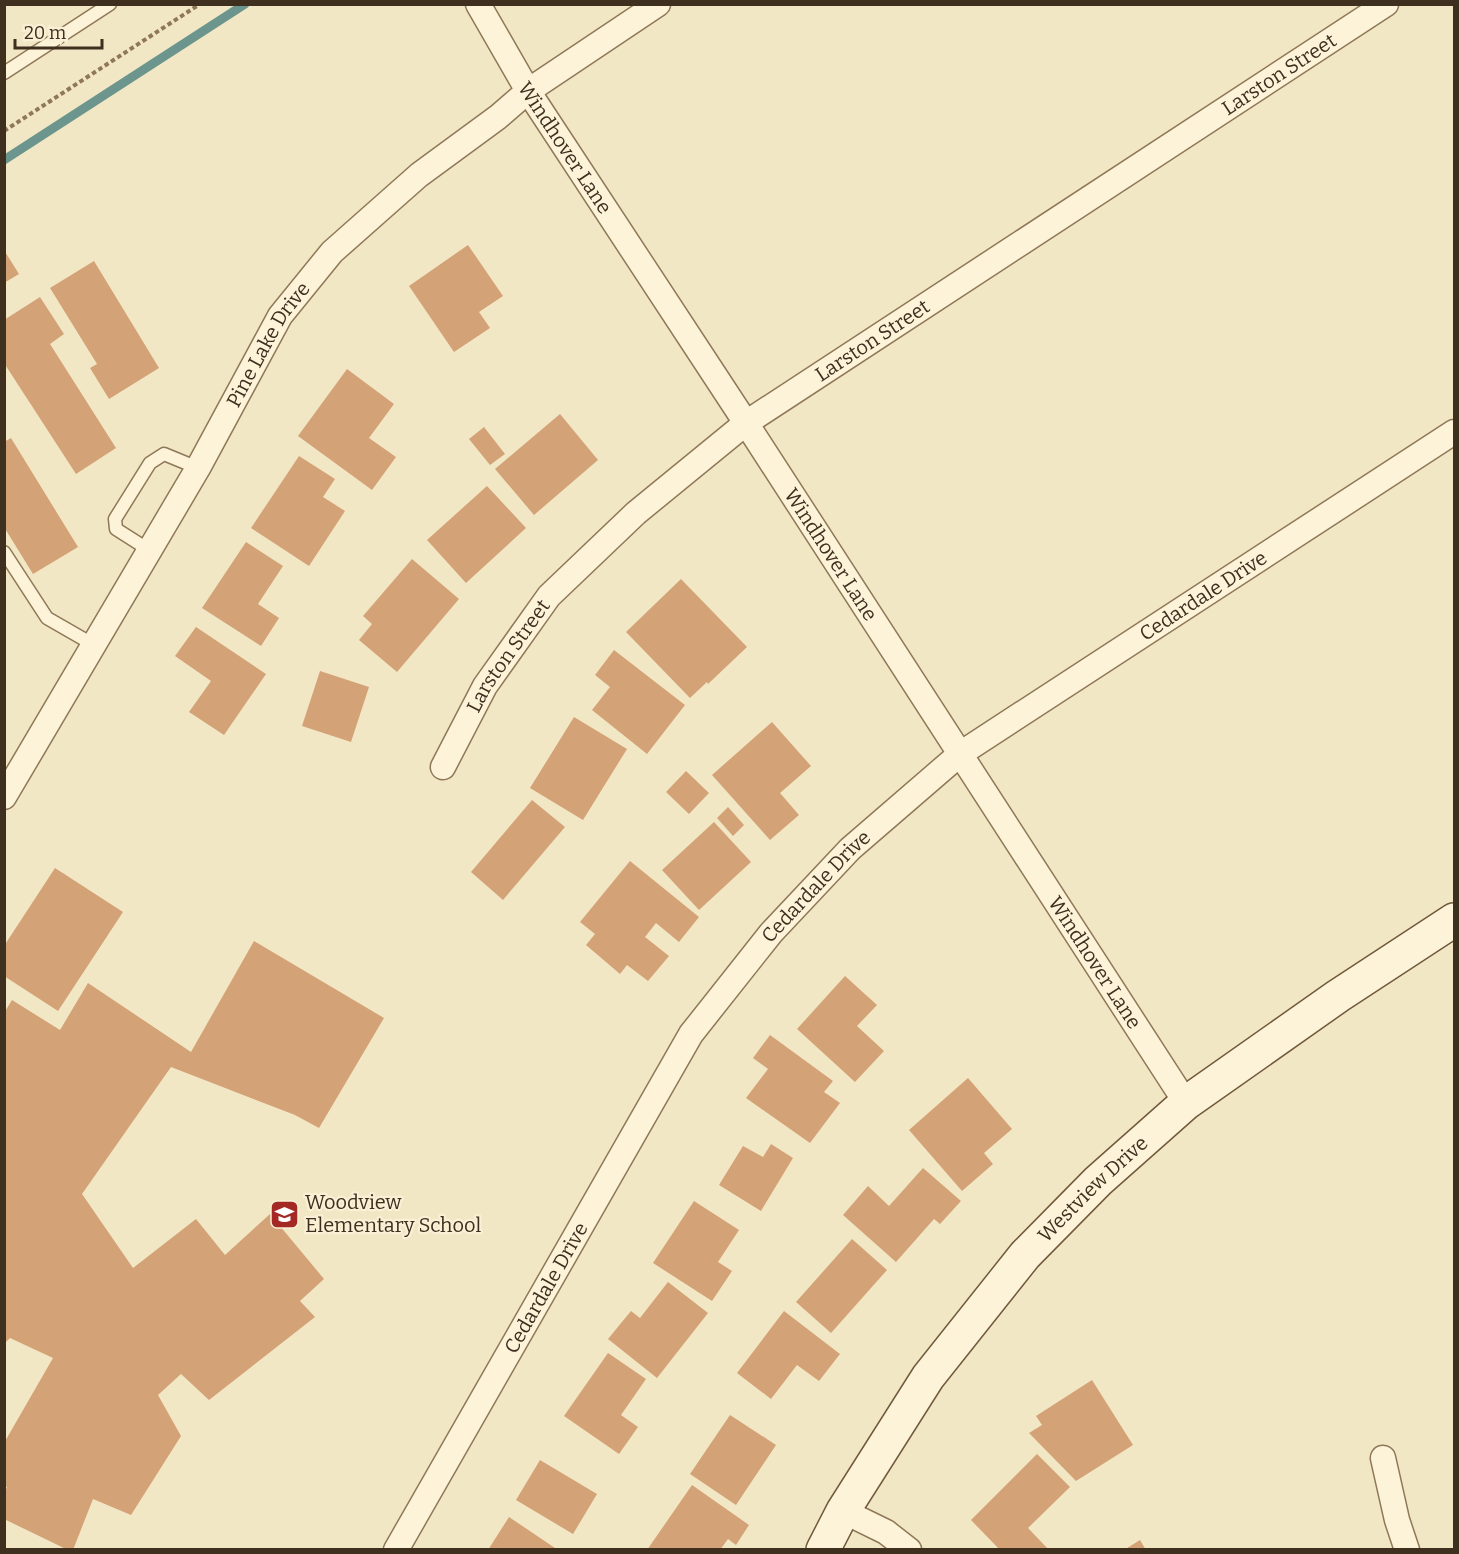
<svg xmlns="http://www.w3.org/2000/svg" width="1459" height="1554" viewBox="0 0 1459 1554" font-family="Bitter,serif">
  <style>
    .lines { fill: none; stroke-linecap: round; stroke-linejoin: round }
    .stream { stroke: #6c958d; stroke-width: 9 }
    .building { fill: #d4a277 }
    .lane-casing { stroke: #8f7858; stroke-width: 15 }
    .street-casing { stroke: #8f7858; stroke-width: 27 }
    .secondary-casing { stroke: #71593c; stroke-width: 36 }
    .path { stroke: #8f7858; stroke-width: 4; stroke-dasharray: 4.5 3; stroke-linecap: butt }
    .lane { stroke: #fcf3d9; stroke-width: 12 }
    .street { stroke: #fcf3d9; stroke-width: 24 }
    .secondary { stroke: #fcf3d9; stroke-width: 33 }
    .labels { text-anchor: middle; stroke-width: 4.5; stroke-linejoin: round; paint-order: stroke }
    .street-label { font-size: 20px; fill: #3e2f1e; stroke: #f9f0d5 }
    .poi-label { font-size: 20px; fill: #3e2f1e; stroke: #f9f0d5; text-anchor: start }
  </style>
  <rect width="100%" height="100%" fill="#f2e7c4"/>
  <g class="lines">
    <path class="stream" d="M 4,160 L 245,4"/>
  </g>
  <path class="building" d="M 468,245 L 503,296 L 479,312 L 490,328 L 454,352 L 409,286 Z
    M 4,250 L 19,274 L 4,283 Z
    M 94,261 L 159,368 L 109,399 L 90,368 L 97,364 L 50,288 Z
    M 40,297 L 64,334 L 50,344 L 116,448 L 76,474 L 4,363 L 4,320 Z
    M 347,369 L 394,404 L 369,438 L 396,457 L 372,490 L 298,436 Z
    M 560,414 L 598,460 L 534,515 L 495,469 Z
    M 484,427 L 505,454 L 490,465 L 469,439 Z
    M 11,438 L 78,547 L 33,574 L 4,527 L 4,442 Z
    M 299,456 L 335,479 L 323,497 L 345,511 L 309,566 L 251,528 Z
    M 487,486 L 526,528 L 466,583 L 427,540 Z
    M 246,542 L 283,566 L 258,604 L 279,618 L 261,646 L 202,608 Z
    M 412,559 L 459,599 L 397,672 L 359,640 L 372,624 L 363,616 Z
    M 681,579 L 747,647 L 708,684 L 707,682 L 690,698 L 626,632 Z
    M 196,627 L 266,674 L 224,735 L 189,712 L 211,681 L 175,656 Z
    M 614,650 L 685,705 L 647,754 L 592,710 L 610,687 L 595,675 Z
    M 320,671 L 369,687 L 351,742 L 302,726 Z
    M 574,717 L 627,749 L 583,820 L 530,788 Z
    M 772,722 L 811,766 L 780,793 L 799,815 L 770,840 L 712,775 Z
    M 686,771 L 709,793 L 689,814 L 666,792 Z
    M 532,800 L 565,827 L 503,900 L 471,872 Z
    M 728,807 L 744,825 L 733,836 L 717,818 Z
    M 714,822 L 751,862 L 699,910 L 662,870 Z
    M 630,861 L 699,917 L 679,942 L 656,923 L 645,937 L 669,956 L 648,981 L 627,965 L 620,974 L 586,945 L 595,934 L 580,922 Z
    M 55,868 L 123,912 L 58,1011 L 4,976 L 4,946 Z
    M 254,941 L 384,1018 L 319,1128 L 295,1115 L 171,1067 L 82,1194 L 133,1268 L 196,1219 L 225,1255 L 270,1214 L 324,1279 L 300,1301 L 315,1317 L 209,1400 L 181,1374 L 158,1395 L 181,1436 L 131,1515 L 93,1499 L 73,1550 L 68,1550 L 4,1519 L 4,1493 L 7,1487 L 4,1486 L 4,1443 L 53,1358 L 10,1338 L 4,1344 L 4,1013 L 12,1000 L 60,1030 L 88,983 L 191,1052 Z
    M 845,976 L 877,1005 L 857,1026 L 884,1051 L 855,1082 L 797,1029 Z
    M 770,1035 L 833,1081 L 824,1092 L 840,1103 L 810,1143 L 746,1098 L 768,1069 L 753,1058 Z
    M 968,1078 L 1012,1129 L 984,1153 L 993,1164 L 962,1191 L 909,1130 Z
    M 771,1144 L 793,1158 L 761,1211 L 719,1185 L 743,1146 L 763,1157 Z
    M 923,1168 L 961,1201 L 940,1224 L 934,1219 L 896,1262 L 843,1215 L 868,1186 L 889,1206 Z
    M 694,1201 L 739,1230 L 718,1262 L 732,1271 L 712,1301 L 653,1263 Z
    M 852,1239 L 887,1270 L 831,1333 L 796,1302 Z
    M 668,1282 L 708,1313 L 657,1378 L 608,1339 L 631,1311 L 640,1318 Z
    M 784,1311 L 840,1354 L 819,1381 L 797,1365 L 771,1399 L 737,1373 Z
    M 608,1353 L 646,1379 L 621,1415 L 638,1427 L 619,1454 L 564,1416 Z
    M 1092,1380 L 1133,1445 L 1076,1481 L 1029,1433 L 1042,1425 L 1036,1416 Z
    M 730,1415 L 776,1445 L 736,1505 L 690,1474 Z
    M 1037,1454 L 1070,1487 L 1028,1528 L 1049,1550 L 1000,1550 L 971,1520 Z
    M 540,1460 L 597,1494 L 573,1534 L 516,1500 Z
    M 692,1485 L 749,1525 L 736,1545 L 728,1539 L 720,1550 L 647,1550 Z
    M 509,1517 L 558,1550 L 488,1550 Z
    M 1140,1540 L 1146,1550 L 1124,1550 Z"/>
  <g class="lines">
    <defs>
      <path id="lane" d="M 4,73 L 110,4
        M 149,550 L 116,529 L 115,519 L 150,463 L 164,454 L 198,468
        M 4,552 L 47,618 L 94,645"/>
      <g id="street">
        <path id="s1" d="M 478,4 L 528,91 L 746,423 L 1186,1103"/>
        <path id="s2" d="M 443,767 L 485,686 L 549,596 L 636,513 L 746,423 L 1386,4"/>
        <path id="s3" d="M 4,797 L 198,468 L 280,316 L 332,252 L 419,175 L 498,117 L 528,91 L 658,4"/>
        <path d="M 1383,1458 L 1397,1520 L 1407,1550"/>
        <path d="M 843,1511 L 886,1532 L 909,1550"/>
        <path id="s4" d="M 396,1550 L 691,1034 L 771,933 L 850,849 L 960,754 L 1454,432"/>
      </g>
      <g id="secondary">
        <path id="s5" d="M 823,1550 L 843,1511 L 928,1377 L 1025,1255 L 1098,1181 L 1186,1103 L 1338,996 L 1454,920"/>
      </g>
    </defs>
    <use href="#lane" class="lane-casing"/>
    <use href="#street" class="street-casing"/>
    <use href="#secondary" class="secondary-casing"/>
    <path class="path" d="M 4,131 L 200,4"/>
    <use href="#lane" class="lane"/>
    <use href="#street" class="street"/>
    <use href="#secondary" class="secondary"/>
  </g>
  <defs>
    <symbol id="school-square" viewBox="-11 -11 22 22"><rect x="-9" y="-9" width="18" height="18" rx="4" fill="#a42823" stroke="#f9f0d5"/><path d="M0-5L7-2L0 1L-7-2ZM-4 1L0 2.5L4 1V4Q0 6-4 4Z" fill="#fff"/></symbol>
  </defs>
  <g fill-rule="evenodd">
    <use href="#school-square" x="268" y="1198" width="33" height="33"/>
  </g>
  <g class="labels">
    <g class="street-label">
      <text dy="7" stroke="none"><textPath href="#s2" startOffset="1101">Larston Street</textPath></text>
      <text dy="7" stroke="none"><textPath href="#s1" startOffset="168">Windhover Lane</textPath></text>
      <text dy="7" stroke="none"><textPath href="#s2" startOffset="615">Larston Street</textPath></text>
      <text dy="7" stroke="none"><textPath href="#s3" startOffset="524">Pine Lake Drive</textPath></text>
      <text dy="7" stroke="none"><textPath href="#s1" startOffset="654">Windhover Lane</textPath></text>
      <text dy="7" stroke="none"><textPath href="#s4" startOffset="1274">Cedardale Drive</textPath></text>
      <text dy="7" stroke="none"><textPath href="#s2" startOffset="129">Larston Street</textPath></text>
      <text dy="7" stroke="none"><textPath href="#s4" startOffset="788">Cedardale Drive</textPath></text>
      <text dy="7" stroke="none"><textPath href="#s1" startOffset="1140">Windhover Lane</textPath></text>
      <text dy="7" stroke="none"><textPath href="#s5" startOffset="453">Westview Drive</textPath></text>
      <text dy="7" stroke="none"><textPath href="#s4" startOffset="302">Cedardale Drive</textPath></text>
    </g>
    <g class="poi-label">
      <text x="305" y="1209">Woodview<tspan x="305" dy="23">Elementary School</tspan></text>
    </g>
  </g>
  <rect width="1459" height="1554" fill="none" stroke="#3e2f1e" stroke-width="12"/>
  <path d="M15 39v9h87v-9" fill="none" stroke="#3e2f1e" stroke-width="3"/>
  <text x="24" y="39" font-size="18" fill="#3e2f1e" stroke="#f9f0d5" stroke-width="4.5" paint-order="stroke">20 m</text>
</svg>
